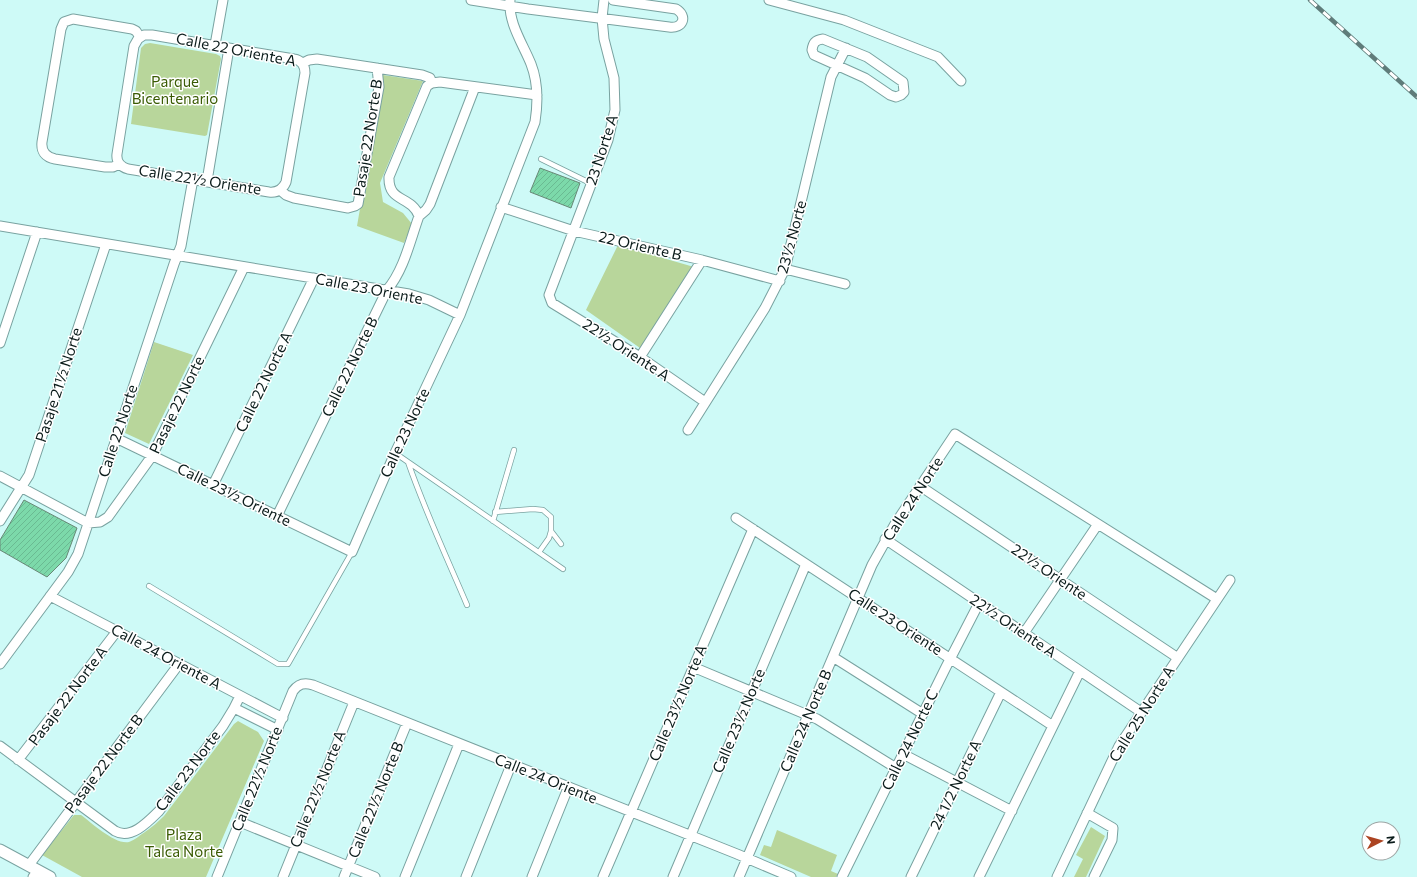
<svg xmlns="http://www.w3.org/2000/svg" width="1417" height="877" viewBox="0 0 1417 877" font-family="Commissioner,sans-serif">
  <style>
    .green { fill: #b8d69b }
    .building { fill: url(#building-hatch); stroke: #688876 }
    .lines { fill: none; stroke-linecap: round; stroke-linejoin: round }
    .service-casing { stroke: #79a2a0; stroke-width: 6 }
    .minor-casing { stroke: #79a2a0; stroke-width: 11 }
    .tertiary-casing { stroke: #79a2a0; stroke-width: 13 }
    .service { stroke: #fff; stroke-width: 4.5 }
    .minor { stroke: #fff; stroke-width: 9 }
    .tertiary { stroke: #fff; stroke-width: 11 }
    .rail-casing { stroke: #5f7c7a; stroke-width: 4.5 }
    .rail { stroke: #fff; stroke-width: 3; stroke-dasharray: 9; stroke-linecap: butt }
    .labels { text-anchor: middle; stroke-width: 3; stroke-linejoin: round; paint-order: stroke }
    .street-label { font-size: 15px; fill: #0a1b1a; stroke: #fff }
    .park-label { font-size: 15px; fill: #3a5b03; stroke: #fff }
  </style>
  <defs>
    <pattern id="building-hatch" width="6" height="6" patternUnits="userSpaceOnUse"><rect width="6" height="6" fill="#7cd9aa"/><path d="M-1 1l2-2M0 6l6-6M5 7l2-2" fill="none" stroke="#6aba92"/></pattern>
  </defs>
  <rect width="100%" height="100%" fill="#cefaf7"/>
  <path class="green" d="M 150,43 L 216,54 L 220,56 L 221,59 L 207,135 L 205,136 L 131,124 L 141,48 L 145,44 Z
    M 383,75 L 423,81 L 380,183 L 383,202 L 403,213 L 412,224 L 404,243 L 357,226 Z
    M 618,245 L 694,267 L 640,348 L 586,310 Z
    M 154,342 L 193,355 L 149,444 L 125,433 Z
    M 238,721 L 258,732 L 264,741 L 206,877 L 82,877 L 42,855 L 74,815 L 81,815 C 92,823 115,845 129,842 C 135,840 140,835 145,832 C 152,827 158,822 164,816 L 234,724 Z
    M 1091,827 L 1105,836 L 1086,877 L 1074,877 L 1083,859 L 1076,855 Z
    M 777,830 L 837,855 L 831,871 L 838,874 L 836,877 L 811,877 L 760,855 L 764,845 L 771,847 Z"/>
  <path class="building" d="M 540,168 L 580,183 L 571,208 L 530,192 Z
    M 24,500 L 77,528 L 66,558 L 47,577 L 0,550 L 0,540 Z"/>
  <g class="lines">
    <defs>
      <path id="service" d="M 541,159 L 590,183 L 590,185
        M 395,453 L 563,569
        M 408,462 C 425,511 447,558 467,605
        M 495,512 L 533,509 L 543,510 L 551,517 L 551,531 L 561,544
        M 493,521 L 514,450
        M 539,552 L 549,538 L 551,531
        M 149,586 L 278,664 L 288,664 L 352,552"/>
      <path id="minor" d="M 471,0 L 528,9 L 669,27 C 683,29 688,16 676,9 L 613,0
        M 604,0 L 602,18 L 604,39 L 614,78 L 615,110 L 608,140 L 549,295 L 552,303 L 640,357 L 705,402
        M 769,0 L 844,20 L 938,57 L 961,81
        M 144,35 L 152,35 L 294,59 C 301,60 305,65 305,73 L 286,182 C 283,189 278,193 269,192 L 128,169 C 121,167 116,162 117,154 L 134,46 L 138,39 Z
        M 823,39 L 867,57 L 903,82 L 904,92 L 901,95 L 896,97 L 890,95 L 865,78 L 814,55 L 812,50 C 813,43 815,40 823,39 Z
        M 215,45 L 223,0
        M 303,63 L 309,60 L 317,59 L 422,75 L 430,78 L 432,83
        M 119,164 L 113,167 L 105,167 L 55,159 C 45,157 41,151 42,142 L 61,29 L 64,22 L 73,19 L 132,29 L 136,31 L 140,37
        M 207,181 L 229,48
        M 280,190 L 286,195 L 294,198 L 348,208 L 355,206 L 358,204 L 379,87 L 377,68
        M 501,207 L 574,231 L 702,260 L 780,281
        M 419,216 C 411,195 388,203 389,177 L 427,86 L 432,83 L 440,82 L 537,95
        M 0,226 L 409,294 L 429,300 L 460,315
        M 785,269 L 845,284
        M 0,343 L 37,232
        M 640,357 L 702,260
        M 688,430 L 765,308 L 785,269 L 831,77 L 846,48
        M 116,438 L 352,552 L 395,453 L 460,315 L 535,122 C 538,103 538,82 531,64 C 523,44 508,23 510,0
        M 0,476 L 88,523 L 100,522 L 108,517 L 152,456 L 244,267
        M 213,485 L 314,278
        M 920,486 L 1178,658
        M 277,516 L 387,290 C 404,270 410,241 419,216 L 426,210 L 430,204 L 475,87
        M 736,518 L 1053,726
        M 0,521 L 29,475 L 106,244
        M 885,539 L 1141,712
        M 50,596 L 283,718
        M 1024,633 L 1098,524
        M 833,657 L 923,714
        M 0,664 L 68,572 L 78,554 L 174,264 L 181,246 L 193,179
        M 693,667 L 817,719 L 896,768
        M 234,708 L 278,730
        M 0,746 L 115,831 C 131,840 148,822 159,811 L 223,726 L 234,708 L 240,696
        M 903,754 L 1012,811
        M 18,760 L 117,631
        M 1087,813 L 1113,828 L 1112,840 L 1094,877
        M 240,822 L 375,877
        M 29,865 L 179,664
        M 33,877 L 38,870
        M 217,877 L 293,691 C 298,684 304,682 313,685 L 737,854 L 791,877
        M 283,877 L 354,702
        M 344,877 L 407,723
        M 405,877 L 459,744
        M 466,877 L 511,765
        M 532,877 L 568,788
        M 603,877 L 753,529
        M 673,877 L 806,564
        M 739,877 L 872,565 L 895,524 L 955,434 L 1217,599
        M 842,877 L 946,667 L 979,603
        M 911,877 L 1001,692
        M 979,877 L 1080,671
        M 1057,877 L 1119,746 L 1230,580"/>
      <path id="tertiary" d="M 0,850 L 50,877"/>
    </defs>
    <use href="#service" class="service-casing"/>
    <use href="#minor" class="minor-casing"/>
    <use href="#tertiary" class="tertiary-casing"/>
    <use href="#service" class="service"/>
    <use href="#minor" class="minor"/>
    <use href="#tertiary" class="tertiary"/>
    <defs>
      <path id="rail" d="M 1310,0 L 1417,97"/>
    </defs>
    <use href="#rail" class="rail-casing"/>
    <use href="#rail" class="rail"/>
  </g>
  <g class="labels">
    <g class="street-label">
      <text transform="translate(236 50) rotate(11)" y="5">Calle 22 Oriente A</text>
      <text transform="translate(368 138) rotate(-81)" y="5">Pasaje 22 Norte B</text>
      <text transform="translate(602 150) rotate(-72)" y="5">23 Norte A</text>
      <text transform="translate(200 180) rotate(9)" y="5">Calle 22½ Oriente</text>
      <text transform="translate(792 237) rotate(-75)" y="5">23½ Norte</text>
      <text transform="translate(640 246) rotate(13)" y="5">22 Oriente B</text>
      <text transform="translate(369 289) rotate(11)" y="5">Calle 23 Oriente</text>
      <text transform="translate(626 350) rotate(33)" y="5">22½ Oriente A</text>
      <text transform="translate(350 367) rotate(-64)" y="5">Calle 22 Norte B</text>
      <text transform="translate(264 382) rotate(-64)" y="5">Calle 22 Norte A</text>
      <text transform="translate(59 385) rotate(-72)" y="5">Pasaje 21½ Norte</text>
      <text transform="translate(177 405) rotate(-64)" y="5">Pasaje 22 Norte</text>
      <text transform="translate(118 431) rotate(-72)" y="5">Calle 22 Norte</text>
      <text transform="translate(405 433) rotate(-65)" y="5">Calle 23 Norte</text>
      <text transform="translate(234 495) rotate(26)" y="5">Calle 23½ Oriente</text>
      <text transform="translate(913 499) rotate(-57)" y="5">Calle 24 Norte</text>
      <text transform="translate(1049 572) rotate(34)" y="5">22½ Oriente</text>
      <text transform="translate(895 622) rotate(33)" y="5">Calle 23 Oriente</text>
      <text transform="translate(1013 626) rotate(34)" y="5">22½ Oriente A</text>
      <text transform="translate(166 657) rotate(28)" y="5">Calle 24 Oriente A</text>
      <text transform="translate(68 696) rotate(-53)" y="5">Pasaje 22 Norte A</text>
      <text transform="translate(678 703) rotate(-67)" y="5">Calle 23½ Norte A</text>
      <text transform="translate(1142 714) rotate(-58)" y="5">Calle 25 Norte A</text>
      <text transform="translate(739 721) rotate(-67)" y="5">Calle 23½ Norte</text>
      <text transform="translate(806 721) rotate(-67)" y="5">Calle 24 Norte B</text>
      <text transform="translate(910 740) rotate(-64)" y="5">Calle 24 Norte C</text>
      <text transform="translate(104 764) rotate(-53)" y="5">Pasaje 22 Norte B</text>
      <text transform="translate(188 771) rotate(-53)" y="5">Calle 23 Norte</text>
      <text transform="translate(257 779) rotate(-68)" y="5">Calle 22½ Norte</text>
      <text transform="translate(546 779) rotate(22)" y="5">Calle 24 Oriente</text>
      <text transform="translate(956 785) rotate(-64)" y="5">24 1/2 Norte A</text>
      <text transform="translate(318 789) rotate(-68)" y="5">Calle 22½ Norte A</text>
      <text transform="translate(376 800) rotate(-68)" y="5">Calle 22½ Norte B</text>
    </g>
    <g class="park-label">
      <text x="175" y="87">Parque<tspan x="175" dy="17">Bicentenario</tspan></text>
      <text x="184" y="840">Plaza<tspan x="184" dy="17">Talca Norte</tspan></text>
    </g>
  </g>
  <g transform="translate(1381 841) rotate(84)"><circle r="19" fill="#ffffff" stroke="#9da4a3"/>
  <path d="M0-3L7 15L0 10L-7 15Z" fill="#ac4422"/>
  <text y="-6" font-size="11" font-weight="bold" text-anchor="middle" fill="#0a1b1a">N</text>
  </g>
</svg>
